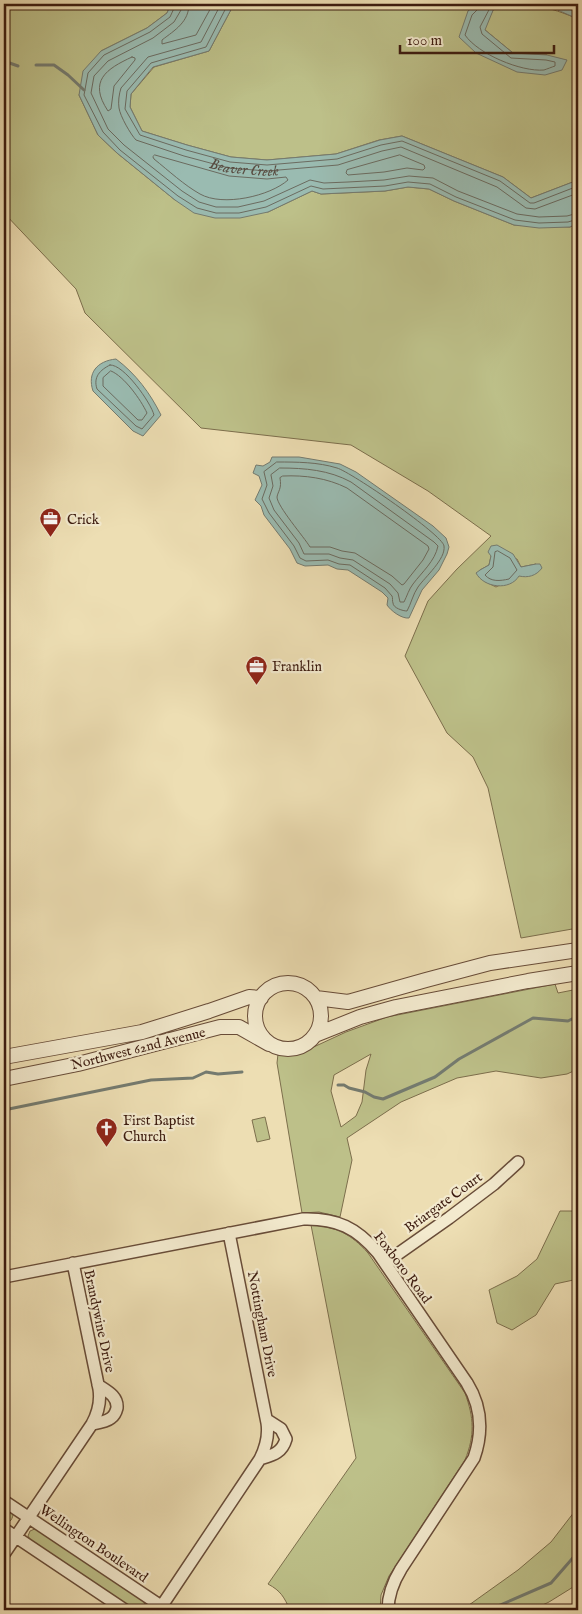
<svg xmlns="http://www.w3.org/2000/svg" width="582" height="1614" viewBox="0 0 582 1614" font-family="'IM FELL English',serif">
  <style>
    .green { fill: #bdc089; stroke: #7c6e4c; fill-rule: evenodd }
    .water { fill: #9abbb1; stroke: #747b70 }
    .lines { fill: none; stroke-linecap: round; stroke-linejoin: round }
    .shore { stroke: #6b6b60; stroke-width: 1 }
    .stream { stroke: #747b70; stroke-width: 3 }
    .minor-casing { stroke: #684c38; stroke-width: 14 }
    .tertiary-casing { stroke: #684c38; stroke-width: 16 }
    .minor { stroke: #f3eace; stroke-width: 11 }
    .tertiary { stroke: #f3eace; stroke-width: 14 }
    .labels { text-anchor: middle; stroke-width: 4.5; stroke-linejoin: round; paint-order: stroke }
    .poi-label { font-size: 14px; fill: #3c1b0f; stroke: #f3eace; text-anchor: start }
    .street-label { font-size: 14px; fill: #3c1b0f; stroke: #f3eace }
    .water-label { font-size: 15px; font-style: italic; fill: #584b40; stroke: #f3eace }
  </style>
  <rect width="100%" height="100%" fill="#eddeb3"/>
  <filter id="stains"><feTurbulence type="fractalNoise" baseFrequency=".004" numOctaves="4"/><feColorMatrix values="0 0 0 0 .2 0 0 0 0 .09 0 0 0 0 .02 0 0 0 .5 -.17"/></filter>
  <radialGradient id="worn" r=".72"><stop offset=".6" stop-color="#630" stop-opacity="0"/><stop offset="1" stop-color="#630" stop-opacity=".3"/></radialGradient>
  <path class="green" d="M 4,4 L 171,4 L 167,13 L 147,28 L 101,51 L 79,95 L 98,135 L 117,153 L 175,200 L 268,212 L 312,191 L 321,194 L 385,191 L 408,187 L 429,189 L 454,201 L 514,225 L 570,227 L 578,223 L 578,928 L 521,938 L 488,788 L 473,757 L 447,733 L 405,656 L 428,601 L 457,569 L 491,536 L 428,491 L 351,445 L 201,428 L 85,313 L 76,289 L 4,213 ZM 491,556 L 517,559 L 521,567 L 536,564 L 519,575 L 496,587 L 484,581 L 480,570 L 489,565 Z
    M 234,4 L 477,4 L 468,11 L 476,53 L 547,55 L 513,53 L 484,29 L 494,8 C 525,0 550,7 578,19 L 578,180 L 531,198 L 503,177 L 402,136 L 379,140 L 336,154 L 267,160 L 231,157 L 187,145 L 142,131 L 130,107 L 131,94 L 154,67 L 209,51 Z
    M 555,984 L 558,993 L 578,989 L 578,1069 L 567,1074 L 541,1078 L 496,1071 L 457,1078 L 401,1102 L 347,1138 L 352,1160 L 340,1217 L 319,1212 L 302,1213 L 277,1063 L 278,1054 L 290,1055 L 305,1051 L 346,1032 L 387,1017 ZM 371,1054 L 366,1070 L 362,1102 L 356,1116 L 341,1127 L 331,1091 L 334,1075 Z
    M 265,1117 L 270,1139 L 257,1142 L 252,1120 Z
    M 560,1211 L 578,1211 L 578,1279 L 555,1284 L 536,1315 L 512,1330 L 497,1323 L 489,1290 L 517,1276 L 537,1259 Z
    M 311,1225 C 337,1227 351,1234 368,1253 L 465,1393 C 474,1418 475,1435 465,1460 L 389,1576 L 381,1595 L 380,1610 L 290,1610 C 284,1597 281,1591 268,1584 L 356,1458 Z
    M 4,1505 L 12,1512 L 13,1515 C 12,1520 9,1524 4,1522 Z
    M 578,1507 L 578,1584 L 549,1602 L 532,1610 L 462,1610 L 518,1570 L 551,1542 Z
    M 37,1528 L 144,1601 L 145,1607 L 143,1610 L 134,1610 L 31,1541 L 28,1536 L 30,1531 Z"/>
  <path class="water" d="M 171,4 L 234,4 L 209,51 L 153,67 L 131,94 L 130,107 L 142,131 L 187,145 L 231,157 L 267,160 L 336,154 L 380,140 L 402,136 L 503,177 L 531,198 L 578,180 L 578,223 L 570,227 L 539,228 L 514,225 L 454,201 L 429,189 L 408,187 L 385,191 L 321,194 L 312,191 L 268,212 L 240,218 L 215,218 L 194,213 L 175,200 L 117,153 L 98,135 L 79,95 L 83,71 L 101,51 L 147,28 L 167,13 Z
    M 477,4 L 506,4 L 494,8 L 485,30 L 513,53 L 547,55 L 567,60 L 562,70 L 545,75 L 517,72 L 476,53 L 459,37 L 468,11 Z
    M 539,4 L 568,4 L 578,10 L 578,19 L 553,8 Z
    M 116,359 C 136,374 150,393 161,415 L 143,436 L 133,431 L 93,391 C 87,373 97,361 116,359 Z
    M 272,457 L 299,457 L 340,464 L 356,472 L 433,526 L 446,538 L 449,547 L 447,554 L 439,570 L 422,590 L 409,618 C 402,619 391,611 387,605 L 388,598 L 382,592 L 348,570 L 337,569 L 328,565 L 305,566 L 297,563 L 290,549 L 264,515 L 261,506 L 255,500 L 262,485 L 259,476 L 253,473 L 256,465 L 263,466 L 270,462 Z
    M 497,545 L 513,554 L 521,567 L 536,564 L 540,564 L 542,568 C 536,576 528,578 519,576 C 510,591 484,588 476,573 L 480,570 L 489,565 L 491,556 L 488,552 L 491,546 Z"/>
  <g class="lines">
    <g class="shore">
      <path d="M 176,4 L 170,17 L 150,32 L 104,55 L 88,73 L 84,95 L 103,132 L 120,150 L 178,196 L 197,208 L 216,213 L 239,213 L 266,207 L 311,186 L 323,189 L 385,186 L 408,182 L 430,184 L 456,197 L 515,220 L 539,223 L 568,222 L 578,219"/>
      <path d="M 182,4 L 181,10 L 174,22 L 153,38 L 108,61 L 94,76 L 91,93 L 108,129 L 124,145 L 182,191 L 199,202 L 216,207 L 238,207 L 264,201 L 310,180 L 324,183 L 348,182 L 384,180 L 409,176 L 433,178 L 458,191 L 517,214 L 539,217 L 567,216 L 578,213"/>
      <path d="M 189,4 C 189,22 175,30 162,40 L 162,44 L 196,35 L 213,4"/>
      <path id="s1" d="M 221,4 L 201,42 L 148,57 L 121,88 C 119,94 118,102 119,108 C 120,116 131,135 136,140 L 184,156 L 229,168 L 267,171 L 338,165 L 382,151 L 401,147 L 497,187 L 526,208 L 535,209 L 578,193"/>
      <path d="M 228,4 L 206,47 L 151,63 L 127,91 L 125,109 L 140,135 L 186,150 L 230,162 L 267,165 L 337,159 L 381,145 L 402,141 L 500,181 L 530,203 L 534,203 L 578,186"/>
      <path d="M 479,4 L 478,9 L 472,15 L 465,35 C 478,54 521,72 544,70 C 547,69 552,67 555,66 L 555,62 L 546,60 L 511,58 L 482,34 L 480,27 L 492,4"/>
      <path d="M 132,57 L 135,58 L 135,60 L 114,86 L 111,109 L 108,111 C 88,81 106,69 132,57 Z"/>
      <path d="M 155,155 L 229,176 L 267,179 L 286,177 L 288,180 C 270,196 223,207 200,194 C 184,185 169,171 154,159 L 153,157 Z"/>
      <path d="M 400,155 L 424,165 L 425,168 L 423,170 L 407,168 L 384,172 L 348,175 L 346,173 L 347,170 Z"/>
      <path d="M 110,365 C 124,364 151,403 154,415 L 142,429 L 136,426 L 97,389 C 93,377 100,370 110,365 Z"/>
      <path d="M 111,371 C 124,376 141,400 147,413 L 142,420 L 138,420 L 103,386 L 103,378 Z"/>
      <path d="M 277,462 C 297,462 318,462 337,468 C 351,472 443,535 444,546 C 446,559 425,577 418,587 C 413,594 411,604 407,611 C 403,611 393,608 393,603 C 392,601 393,598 392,596 L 385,588 L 350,565 L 339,564 L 328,560 L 306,561 L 300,558 L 294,546 L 269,513 L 262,499 L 267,485 L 264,472 Z"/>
      <path d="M 280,468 C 305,468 329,470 351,482 L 434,542 L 438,546 C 435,561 422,572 413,584 C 409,589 407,596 404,602 L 400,602 L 398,593 L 390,584 L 353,560 L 340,558 L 329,554 L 304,554 L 299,543 L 274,510 L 269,498 L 273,486 L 271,475 Z"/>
      <path d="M 283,476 C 305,475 327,478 347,488 L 428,546 L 429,549 L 423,560 L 404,584 L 402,585 L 392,576 L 355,553 L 342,551 L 330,547 L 310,547 C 304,537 277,506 277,497 C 278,491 282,489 280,478 Z"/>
      <path d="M 498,551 L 510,558 L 517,570 L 509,579 C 500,581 491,582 485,575 L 493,567 L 495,552 Z"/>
    </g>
    <path class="stream" d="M 4,61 L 18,66
      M 36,65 L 54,65 L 68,75 L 84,90
      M 338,1085 L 344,1085 L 349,1088 L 365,1092 L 374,1097 L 383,1099 L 435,1077 L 459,1059 L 533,1018 L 568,1021 L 578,1016
      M 4,1110 L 151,1080 L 193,1078 L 206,1072 L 218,1074 L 242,1072
      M 489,1610 L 551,1583 L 578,1552"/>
    <defs>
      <path id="minor" d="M 385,1263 L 449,1218 L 494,1184 L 518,1162
        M 4,1277 L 303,1219 C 337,1218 357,1228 378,1253 L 467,1383 C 482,1407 483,1432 474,1458 L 401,1569 C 393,1582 388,1595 388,1610
        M 92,1424 C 98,1423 106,1422 111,1418 C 114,1416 116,1412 117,1408 C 118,1396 107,1391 98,1385
        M 260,1459 C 273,1455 282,1453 286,1439 L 281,1429 L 267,1420
        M 4,1501 L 167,1610
        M 4,1529 L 125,1610
        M 4,1554 L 92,1424 C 98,1413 101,1402 99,1389 L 73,1263
        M 159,1610 L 260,1459 C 266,1447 269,1436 267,1423 L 229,1233"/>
      <path id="tertiary" d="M255 1016a33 33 0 1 1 66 0a33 33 0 1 1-66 0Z
        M 316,998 L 348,1002 L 426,980 L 490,963 L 578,950
        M 315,1035 L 360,1017 L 396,1007 L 528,981 L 578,973
        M 4,1057 L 142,1032 L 209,1011 L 249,997 L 261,998
        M 4,1079 L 78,1064 L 220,1027 L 239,1027 L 269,1044"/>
    </defs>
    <use href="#minor" class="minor-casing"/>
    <use href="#tertiary" class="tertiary-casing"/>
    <use href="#minor" class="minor"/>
    <use href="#tertiary" class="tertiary"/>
  </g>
  <defs>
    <symbol id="office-pin" viewBox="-11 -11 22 30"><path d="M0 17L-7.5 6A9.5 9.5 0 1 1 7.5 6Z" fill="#8f2418" stroke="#f3eace"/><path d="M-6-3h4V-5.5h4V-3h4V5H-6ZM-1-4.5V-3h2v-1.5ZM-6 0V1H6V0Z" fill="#fff"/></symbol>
    <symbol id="church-pin" viewBox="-11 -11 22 30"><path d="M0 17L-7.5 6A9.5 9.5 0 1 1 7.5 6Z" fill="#8f2418" stroke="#f3eace"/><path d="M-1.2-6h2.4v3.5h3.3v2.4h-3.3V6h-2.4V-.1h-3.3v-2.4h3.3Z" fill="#fff"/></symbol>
  </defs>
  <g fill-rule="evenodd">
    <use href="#office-pin" x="38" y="506" width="25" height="34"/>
    <use href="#office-pin" x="244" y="654" width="25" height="34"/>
    <use href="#church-pin" x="94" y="1116" width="25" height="34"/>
  </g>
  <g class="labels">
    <g class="poi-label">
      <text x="67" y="524">Crick</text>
      <text x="272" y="671">Franklin</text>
      <text x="123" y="1125">First Baptist<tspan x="123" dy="16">Church</tspan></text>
    </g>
    <g class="street-label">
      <text transform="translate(138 1048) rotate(-14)" y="5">Northwest 62nd Avenue</text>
      <text transform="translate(443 1202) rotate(-36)" y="5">Briargate Court</text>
      <text transform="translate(403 1267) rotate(53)" y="5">Foxboro Road</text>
      <text transform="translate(100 1321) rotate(78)" y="5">Brandywine Drive</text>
      <text transform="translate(263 1324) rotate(79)" y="5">Nottingham Drive</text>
      <text transform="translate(94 1543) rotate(34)" y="5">Wellington Boulevard</text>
    </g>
    <g class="water-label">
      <text dy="5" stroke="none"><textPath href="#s1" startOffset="308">Beaver Creek</textPath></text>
    </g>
  </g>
  <rect width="582" height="1614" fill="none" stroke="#eddeb3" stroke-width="20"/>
  <rect x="5" y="5" width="572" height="1604" fill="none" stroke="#3c1b0f" stroke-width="2.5"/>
  <rect x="10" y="10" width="562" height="1594" fill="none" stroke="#3c1b0f"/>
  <path d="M400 45v8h154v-8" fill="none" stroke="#3c1b0f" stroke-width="2.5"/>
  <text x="407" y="45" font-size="15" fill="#3c1b0f" stroke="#f3eace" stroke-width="4" paint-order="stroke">100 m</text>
  <rect width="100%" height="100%" filter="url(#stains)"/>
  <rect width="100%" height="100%" fill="url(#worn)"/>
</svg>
